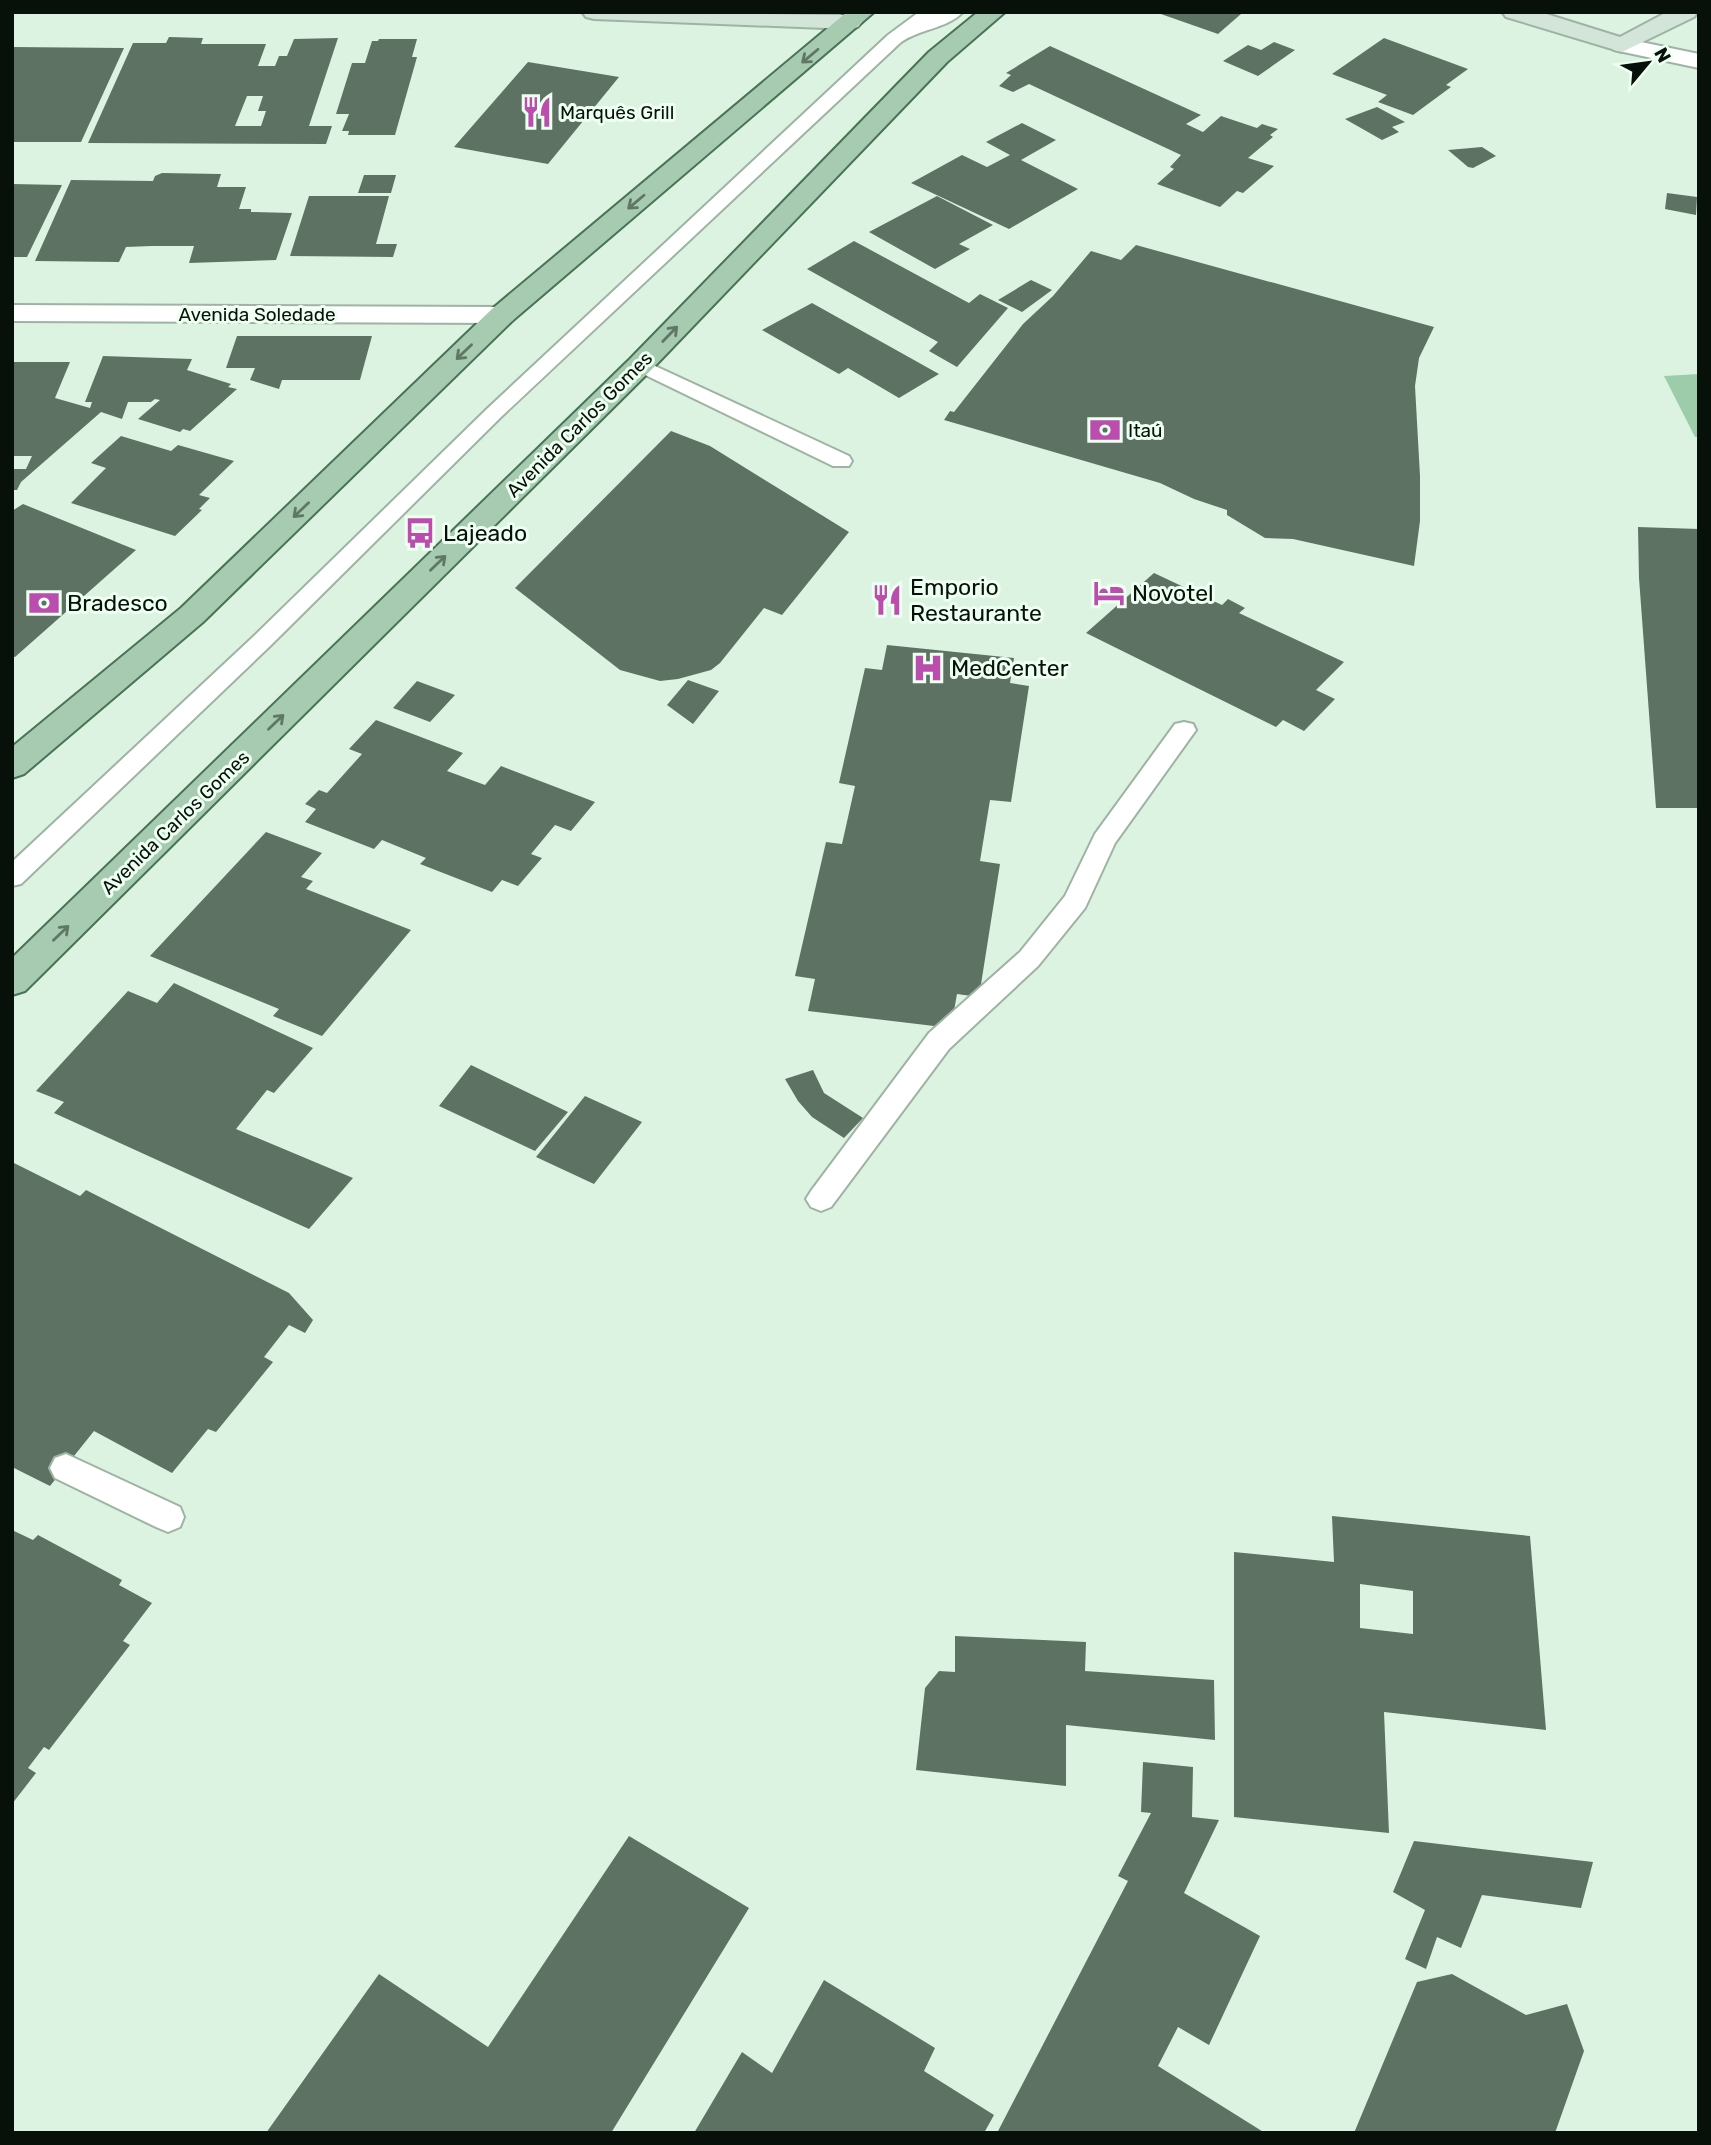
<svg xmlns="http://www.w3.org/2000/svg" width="1711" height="2145" viewBox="0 0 1711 2145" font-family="Rubik,sans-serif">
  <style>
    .green { fill: #9dccaa }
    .building { fill: #5e7263; fill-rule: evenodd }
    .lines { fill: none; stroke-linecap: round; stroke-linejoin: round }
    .lane-casing { stroke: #9eb3a3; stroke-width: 4 }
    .street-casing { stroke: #9eb3a3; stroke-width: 4 }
    .secondary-casing { stroke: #9eb3a3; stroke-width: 4 }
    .primary-casing { stroke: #487354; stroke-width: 4 }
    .lane { fill: #fff; fill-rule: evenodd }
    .street { fill: #fff; fill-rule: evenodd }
    .secondary { fill: #d2e5d8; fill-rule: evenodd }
    .primary { fill: #a6cbb0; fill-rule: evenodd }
    .oneway { stroke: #5f7765 }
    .labels { text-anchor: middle; stroke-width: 6; stroke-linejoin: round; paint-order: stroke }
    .far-poi-label { font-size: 19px; fill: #08100a; stroke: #edfff1; text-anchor: start }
    .far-street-label { font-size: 19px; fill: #08100a; stroke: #edfff1 }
    .poi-label { font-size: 23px; fill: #08100a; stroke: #edfff1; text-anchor: start }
  </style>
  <rect width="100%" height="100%" fill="#dcf3e2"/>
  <path class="green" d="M 1699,374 L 1699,437 L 1695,437 L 1664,376 Z"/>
  <path class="building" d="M 1235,12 L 1241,14 L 1218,34 L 1158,13 Z
    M 169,37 L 203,38 L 201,44 L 266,44 L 258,66 L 275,66 L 279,56 L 287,56 L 294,39 L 338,38 L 309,126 L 332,126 L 326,144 L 88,143 L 133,43 L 166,43 ZM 247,96 L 263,96 L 258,111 L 266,111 L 261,126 L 235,126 Z
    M 1384,38 L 1468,69 L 1446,85 L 1451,87 L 1413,115 L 1378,102 L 1387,95 L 1332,74 Z
    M 379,39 L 417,39 L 412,57 L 417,57 L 395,135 L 348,135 L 349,131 L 342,131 L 349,114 L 336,114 L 352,63 L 365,63 L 372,41 L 378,41 Z
    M 1274,42 L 1295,50 L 1258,76 L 1223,61 L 1248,45 L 1261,50 Z
    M 1050,46 L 1201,115 L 1186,124 L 1203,132 L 1221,116 L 1257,128 L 1262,124 L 1278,129 L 1270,135 L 1273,137 L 1248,158 L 1274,166 L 1243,193 L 1237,191 L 1220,207 L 1157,184 L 1174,169 L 1170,167 L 1181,155 L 1029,84 L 1013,92 L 999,86 L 1011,75 L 1006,73 Z
    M 12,47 L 124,48 L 81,142 L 12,142 Z
    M 528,62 L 619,77 L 548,164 L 454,147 Z
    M 1377,107 L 1405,122 L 1392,127 L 1399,132 L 1382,140 L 1345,119 Z
    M 1022,123 L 1056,140 L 1021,160 L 1078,189 L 1009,229 L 911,183 L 962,155 L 987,167 L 1010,155 L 986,142 Z
    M 1482,147 L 1496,156 L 1473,168 L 1468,167 L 1448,150 Z
    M 162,173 L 221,174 L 217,187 L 246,187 L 239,209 L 251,209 L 251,212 L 292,213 L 276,260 L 189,263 L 194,246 L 152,246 L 126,247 L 119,262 L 35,261 L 71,180 L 153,181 L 155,176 Z
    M 364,175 L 396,175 L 391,193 L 358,193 Z
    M 12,184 L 62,185 L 27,257 L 12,257 Z
    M 1667,193 L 1697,197 L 1696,215 L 1665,209 Z
    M 309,196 L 389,196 L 376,244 L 397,244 L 393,257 L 290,256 Z
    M 937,196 L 993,225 L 959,244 L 970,249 L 935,269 L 869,232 Z
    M 854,241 L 969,303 L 980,294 L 1008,308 L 957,367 L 929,351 L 938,342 L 807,269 Z
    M 1136,245 L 1434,327 L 1419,358 L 1415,386 L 1420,476 L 1420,521 L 1414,566 L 1293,539 L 1265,538 L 1227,515 L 1227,510 L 1194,499 L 1160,483 L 944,420 L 950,411 L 954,412 L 1023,324 L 1053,296 L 1091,251 L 1121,260 Z
    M 1031,280 L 1052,290 L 1022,312 L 998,300 Z
    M 812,303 L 939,374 L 899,398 L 848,368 L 839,374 L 762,330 Z
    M 237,336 L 372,336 L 360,380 L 282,380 L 279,389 L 250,380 L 255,368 L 226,368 Z
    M 103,356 L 192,359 L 187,370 L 231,384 L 228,387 L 237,389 L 190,431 L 183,429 L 180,432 L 138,419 L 160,400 L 155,399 L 151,402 L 128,402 L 122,419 L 101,412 L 21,482 L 17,490 L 12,490 L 12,469 L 26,469 L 32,456 L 12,456 L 12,362 L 70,362 L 55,398 L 90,408 L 92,402 L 85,402 Z
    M 671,431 L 710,446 L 849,532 L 782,615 L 764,608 L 720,663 L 711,670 L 678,679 L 660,681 L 620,670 L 515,588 Z
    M 121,436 L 171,451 L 178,445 L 234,461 L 199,495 L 210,498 L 199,509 L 202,510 L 175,536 L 71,503 L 106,468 L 91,463 Z
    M 23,504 L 136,550 L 15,657 L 12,656 L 12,511 Z
    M 1638,527 L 1699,529 L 1699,808 L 1656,808 L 1639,578 Z
    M 1154,573 L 1222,605 L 1228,599 L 1245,608 L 1239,613 L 1344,662 L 1316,690 L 1335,699 L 1304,731 L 1283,720 L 1276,727 L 1086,633 Z
    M 887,645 L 1014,658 L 1010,683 L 1029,686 L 1011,802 L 990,800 L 980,861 L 1000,864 L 979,997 L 957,994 L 951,1028 L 808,1011 L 815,979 L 795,976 L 826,842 L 842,844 L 855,786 L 839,783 L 865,668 L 882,670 Z
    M 688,680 L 719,691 L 693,724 L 667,705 Z
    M 417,681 L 455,695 L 430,722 L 393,708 Z
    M 376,720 L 463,753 L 447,771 L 485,785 L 501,766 L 595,802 L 571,831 L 555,825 L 531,854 L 542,858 L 518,886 L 502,880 L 492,892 L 420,864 L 426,858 L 382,840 L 374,849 L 305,822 L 316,809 L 305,804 L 319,790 L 327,793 L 362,754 L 349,749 Z
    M 266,832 L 322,853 L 301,877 L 313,881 L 306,889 L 411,930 L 322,1036 L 273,1016 L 279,1009 L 150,956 Z
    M 174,983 L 313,1048 L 274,1093 L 267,1090 L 236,1129 L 353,1178 L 309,1229 L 54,1113 L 64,1102 L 36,1091 L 128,991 L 157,1003 Z
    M 471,1065 L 568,1112 L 535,1151 L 439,1106 Z
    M 813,1070 L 824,1093 L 863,1118 L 844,1138 L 812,1117 L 798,1101 L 785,1079 Z
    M 585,1096 L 642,1122 L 594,1184 L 536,1157 Z
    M 12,1162 L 80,1196 L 86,1190 L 289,1293 L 313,1320 L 305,1333 L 289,1325 L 264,1357 L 273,1362 L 216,1432 L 208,1429 L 172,1473 L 94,1431 L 50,1486 L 12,1467 Z
    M 1332,1516 L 1530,1536 L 1546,1730 L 1384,1712 L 1389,1833 L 1234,1817 L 1234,1552 L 1334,1562 ZM 1360,1584 L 1413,1591 L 1413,1634 L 1360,1628 Z
    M 12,1530 L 33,1540 L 38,1535 L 122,1580 L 119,1585 L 152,1603 L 123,1641 L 130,1645 L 49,1750 L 44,1747 L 28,1768 L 36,1773 L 12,1804 Z
    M 955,1636 L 1086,1642 L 1085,1671 L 1214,1680 L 1215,1740 L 1066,1725 L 1066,1786 L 916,1770 L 925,1688 L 939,1671 L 955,1672 Z
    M 1143,1762 L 1193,1767 L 1192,1817 L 1219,1820 L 1184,1893 L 1260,1936 L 1209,2045 L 1178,2027 L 1158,2066 L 1265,2133 L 997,2133 L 1128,1881 L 1118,1876 L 1151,1813 L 1141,1812 Z
    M 629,1836 L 749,1908 L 611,2133 L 266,2133 L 379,1974 L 488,2047 Z
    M 1414,1841 L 1593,1862 L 1581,1908 L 1482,1895 L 1461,1948 L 1437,1937 L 1426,1969 L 1405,1959 L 1425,1910 L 1393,1892 Z
    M 1452,1974 L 1526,2015 L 1567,2004 L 1584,2051 L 1555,2133 L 1354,2133 L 1417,1982 Z
    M 824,1980 L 935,2048 L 924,2071 L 994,2115 L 984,2133 L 694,2133 L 742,2052 L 772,2073 Z"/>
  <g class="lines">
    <defs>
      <path id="lane" d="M 919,12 L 963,12 C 947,29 918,29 900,43 L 502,416 L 269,647 L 21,884 L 12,886 L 12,862 L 253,637 L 488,408 L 888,35 Z
        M 640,359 L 849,456 L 852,461 L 849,466 L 833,466 L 633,369 L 630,365 L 633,361 Z
        M 1184,722 L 1193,724 L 1196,730 L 1115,843 L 1085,908 L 1038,966 L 949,1049 L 831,1207 L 821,1211 L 811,1207 L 806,1199 L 811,1191 L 929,1033 L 1020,952 L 1065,896 L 1095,834 L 1175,724 Z
        M 66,1454 L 180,1507 L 184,1517 L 180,1527 L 168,1532 L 156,1527 L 55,1478 L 50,1468 L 55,1458 Z"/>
      <path id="street" d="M 1622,38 L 1699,54 L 1699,68 L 1614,50 L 1610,45 L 1614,40 Z
        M 12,305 L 502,307 L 512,309 L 516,315 L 512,321 L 502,323 L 12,321 Z"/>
      <path id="secondary" d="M 582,12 L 850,15 L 858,17 L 862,22 L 858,27 L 850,29 L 594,19 L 586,17 Z
        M 1502,12 L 1540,12 L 1620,37 L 1667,12 L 1698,12 L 1694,17 L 1622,52 L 1506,17 Z"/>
      <path id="primary" d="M 847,12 L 874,12 L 512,321 L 203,622 L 24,774 L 12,778 L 12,747 L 181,608 L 492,309 Z
        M 978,12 L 1005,12 L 947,62 L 650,371 L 25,991 L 12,995 L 12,958 L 630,359 L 929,52 Z"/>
    </defs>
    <use href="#lane" class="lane-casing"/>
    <use href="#street" class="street-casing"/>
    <use href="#secondary" class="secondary-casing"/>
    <use href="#primary" class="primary-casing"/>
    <use href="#lane" class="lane"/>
    <use href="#street" class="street"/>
    <use href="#secondary" class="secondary"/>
    <use href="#primary" class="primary"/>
  </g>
  <defs><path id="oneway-shaft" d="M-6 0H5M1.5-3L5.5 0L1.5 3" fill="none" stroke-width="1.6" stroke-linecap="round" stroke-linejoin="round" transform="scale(1.75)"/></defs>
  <g class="oneway">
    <use href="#oneway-shaft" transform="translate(810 56) rotate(140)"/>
    <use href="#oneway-shaft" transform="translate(636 202) rotate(140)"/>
    <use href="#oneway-shaft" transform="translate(670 334) rotate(-46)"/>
    <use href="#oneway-shaft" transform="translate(464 352) rotate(136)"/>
    <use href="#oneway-shaft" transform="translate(301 510) rotate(136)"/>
    <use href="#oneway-shaft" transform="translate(438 563) rotate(-44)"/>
    <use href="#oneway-shaft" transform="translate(276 722) rotate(-44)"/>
    <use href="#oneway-shaft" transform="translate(61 933) rotate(-44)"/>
  </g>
  <defs>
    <symbol id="restaurant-bare" viewBox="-9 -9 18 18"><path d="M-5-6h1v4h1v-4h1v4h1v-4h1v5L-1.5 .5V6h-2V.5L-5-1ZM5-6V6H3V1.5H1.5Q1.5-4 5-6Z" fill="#ba4dad" stroke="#edfff1" stroke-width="2.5" paint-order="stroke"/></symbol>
    <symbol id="bank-bare" viewBox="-9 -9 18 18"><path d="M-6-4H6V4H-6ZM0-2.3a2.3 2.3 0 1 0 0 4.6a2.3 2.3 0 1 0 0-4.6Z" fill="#ba4dad" stroke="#edfff1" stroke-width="2.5" paint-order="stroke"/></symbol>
    <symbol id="bus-bare" viewBox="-9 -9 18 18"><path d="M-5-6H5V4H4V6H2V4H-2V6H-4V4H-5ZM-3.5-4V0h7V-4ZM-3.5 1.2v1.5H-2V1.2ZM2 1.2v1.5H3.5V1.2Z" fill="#ba4dad" stroke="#edfff1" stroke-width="2.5" paint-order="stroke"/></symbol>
    <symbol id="hotel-bare" viewBox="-9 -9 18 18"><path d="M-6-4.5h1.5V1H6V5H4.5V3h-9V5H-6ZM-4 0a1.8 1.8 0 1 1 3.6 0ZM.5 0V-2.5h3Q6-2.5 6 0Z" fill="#ba4dad" stroke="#edfff1" stroke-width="2.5" paint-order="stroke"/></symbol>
    <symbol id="hospital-bare" viewBox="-9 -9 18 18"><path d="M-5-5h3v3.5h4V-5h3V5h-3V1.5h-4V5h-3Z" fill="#ba4dad" stroke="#edfff1" stroke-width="2.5" paint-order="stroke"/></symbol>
  </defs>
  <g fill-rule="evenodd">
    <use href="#restaurant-bare" x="515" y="90" width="44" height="44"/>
    <use href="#bank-bare" x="1083" y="408" width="44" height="44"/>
    <use href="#bus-bare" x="398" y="511" width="44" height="44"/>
    <use href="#hotel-bare" x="1087" y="571" width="44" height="44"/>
    <use href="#restaurant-bare" x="865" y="578" width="44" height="44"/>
    <use href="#bank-bare" x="22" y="581" width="44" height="44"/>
    <use href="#hospital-bare" x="906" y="646" width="44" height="44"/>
  </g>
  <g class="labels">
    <g class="far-poi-label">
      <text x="560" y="119">Marquês Grill</text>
      <text x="1128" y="437">Itaú</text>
    </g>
    <g class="far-street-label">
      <text x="257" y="321">Avenida Soledade</text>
      <text transform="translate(579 424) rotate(-45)" y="7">Avenida Carlos Gomes</text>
      <text transform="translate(175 822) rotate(-44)" y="7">Avenida Carlos Gomes</text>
    </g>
    <g class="poi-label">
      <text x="443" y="541">Lajeado</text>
      <text x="910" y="595">Emporio<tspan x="910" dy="26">Restaurante</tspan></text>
      <text x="1132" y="601">Novotel</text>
      <text x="67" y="611">Bradesco</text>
      <text x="951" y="676">MedCenter</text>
    </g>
  </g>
  <rect width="1711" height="2145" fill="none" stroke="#08100a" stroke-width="28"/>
  <g transform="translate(1648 63) rotate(61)" stroke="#edfff1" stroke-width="5" paint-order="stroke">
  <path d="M0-5L12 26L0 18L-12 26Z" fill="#08100a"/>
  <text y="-10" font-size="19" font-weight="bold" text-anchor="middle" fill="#08100a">N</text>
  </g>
</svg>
